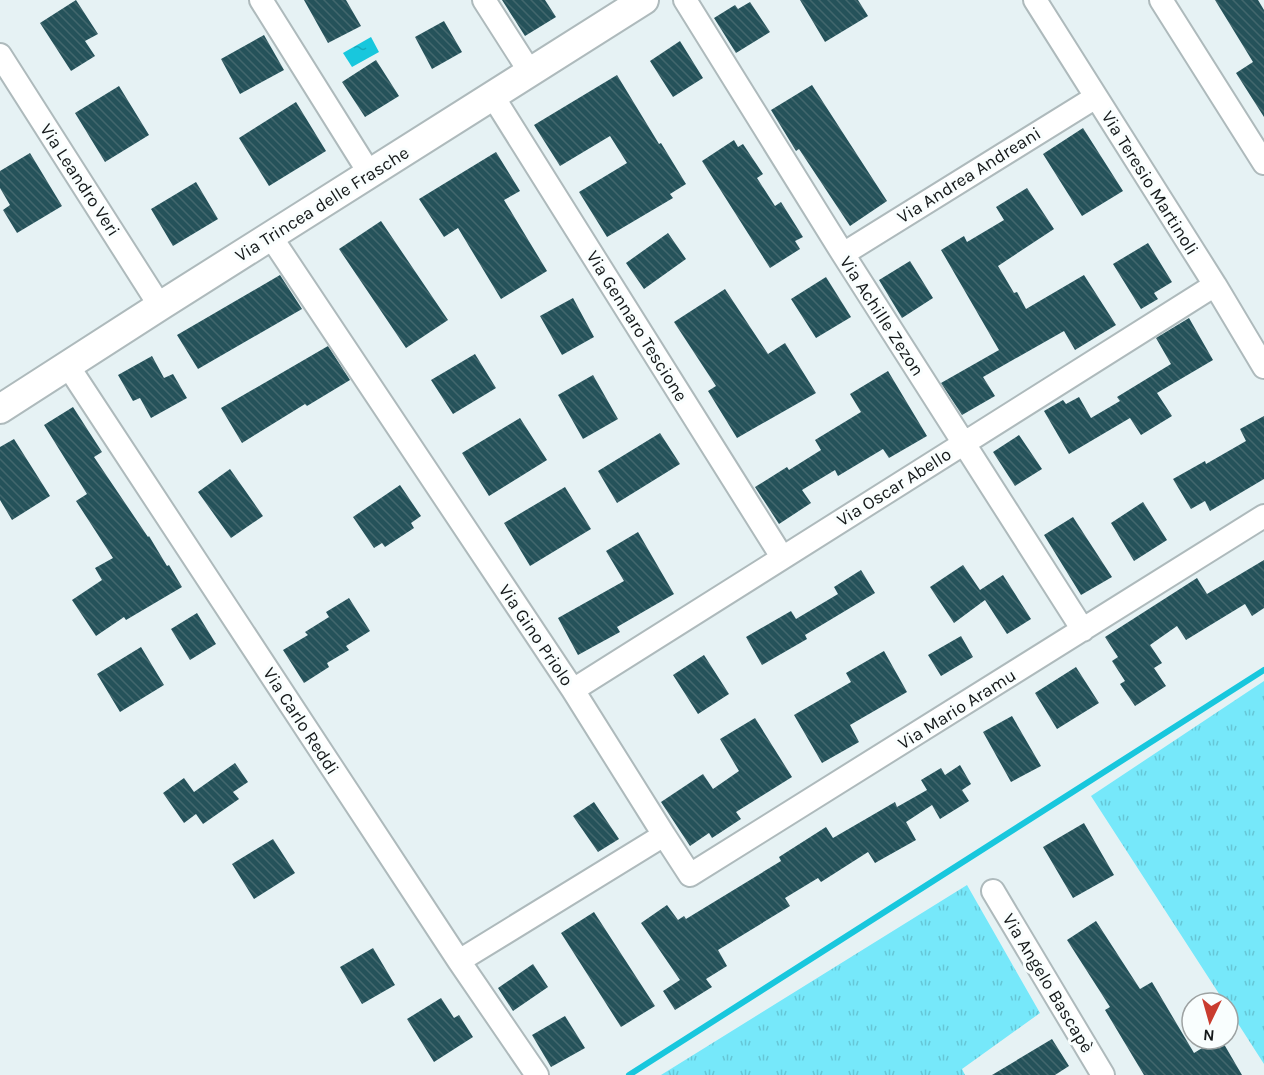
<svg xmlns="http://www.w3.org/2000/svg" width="1264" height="1075" viewBox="0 0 1264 1075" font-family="Karla,sans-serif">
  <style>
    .grass { fill: url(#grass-tufts) }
    .water { fill: url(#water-ripples) }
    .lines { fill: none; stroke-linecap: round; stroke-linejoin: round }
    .stream { stroke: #18c7dd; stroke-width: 6 }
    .building { fill: url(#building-back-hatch) }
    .minor-casing { stroke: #aebabc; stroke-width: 26 }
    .tertiary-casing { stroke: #aebabc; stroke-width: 32 }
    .minor { stroke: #fff; stroke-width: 22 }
    .tertiary { stroke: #fff; stroke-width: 28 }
    .labels { text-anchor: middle; stroke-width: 6; stroke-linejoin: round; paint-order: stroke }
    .street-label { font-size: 18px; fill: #141819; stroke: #f9fefe }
  </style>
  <defs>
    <pattern id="grass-tufts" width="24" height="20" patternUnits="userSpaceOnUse" patternTransform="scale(1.5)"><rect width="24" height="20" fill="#76e8fa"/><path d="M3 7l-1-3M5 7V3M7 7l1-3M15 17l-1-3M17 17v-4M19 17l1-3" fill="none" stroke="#65c6d6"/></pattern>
    <pattern id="water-ripples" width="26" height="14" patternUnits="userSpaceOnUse" patternTransform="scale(1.5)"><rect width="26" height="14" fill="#18c7dd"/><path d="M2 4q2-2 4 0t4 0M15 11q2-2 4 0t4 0" fill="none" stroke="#15aabd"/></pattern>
    <pattern id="building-back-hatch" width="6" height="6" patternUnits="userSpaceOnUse" patternTransform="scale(1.5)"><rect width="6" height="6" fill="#25525a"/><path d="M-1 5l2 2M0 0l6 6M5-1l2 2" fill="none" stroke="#42676d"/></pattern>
  </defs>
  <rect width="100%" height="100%" fill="#e6f2f4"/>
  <path class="grass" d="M 1264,681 L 1264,1064 L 1228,1008 L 1228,1003 L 1225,1003 L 1091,796 Z
    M 967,885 L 1040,1013 L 962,1069 L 965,1075 L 661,1075 Z"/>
  <path class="water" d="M 371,37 L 379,52 L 352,67 L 343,53 Z"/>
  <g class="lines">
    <path class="stream" d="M 629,1075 L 1264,670"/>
  </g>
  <path class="building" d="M 76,0 L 98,34 L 85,41 L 95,56 L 71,71 L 40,23 Z
    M 304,0 L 346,0 L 361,26 L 328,43 Z
    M 502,0 L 545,0 L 556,17 L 525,36 Z
    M 800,0 L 858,0 L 868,16 L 825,42 Z
    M 1215,0 L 1258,0 L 1264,10 L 1264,117 L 1236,73 L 1253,62 Z
    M 750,2 L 770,32 L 736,53 L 714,18 L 735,5 L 738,9 Z
    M 444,21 L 462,52 L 432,69 L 415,37 Z
    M 264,35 L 284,70 L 240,94 L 221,59 Z
    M 680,41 L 703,78 L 673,97 L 650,61 Z
    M 376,60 L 399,96 L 365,117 L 342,82 Z
    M 617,75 L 659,144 L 661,143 L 686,184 L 670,194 L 673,198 L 607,237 L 579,192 L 627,163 L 610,136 L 560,166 L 534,125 Z
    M 812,85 L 887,201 L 850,226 L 799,149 L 796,151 L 771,110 Z
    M 119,86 L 149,135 L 105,162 L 75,113 Z
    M 296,102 L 326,151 L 269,186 L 239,138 Z
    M 1083,128 L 1123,191 L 1082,216 L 1043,154 Z
    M 734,140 L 738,147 L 743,144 L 763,174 L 757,178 L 775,206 L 781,202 L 803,237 L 795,241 L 800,249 L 770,268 L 702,161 Z
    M 496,152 L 520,191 L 504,200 L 547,271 L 501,299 L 458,228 L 444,237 L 419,199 Z
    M 30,153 L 62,206 L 17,233 L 3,210 L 10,205 L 0,188 L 0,171 Z
    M 196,182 L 218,219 L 173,246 L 151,209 Z
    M 1027,188 L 1054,229 L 998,266 L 1014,293 L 1017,292 L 1026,309 L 1084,275 L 1116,325 L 1075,350 L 1064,331 L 983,377 L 995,396 L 962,415 L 941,383 L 999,350 L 941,250 L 964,236 L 967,242 L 1004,220 L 996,207 Z
    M 381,221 L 448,320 L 406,348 L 339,249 Z
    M 668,233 L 686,259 L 644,289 L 626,263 Z
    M 1148,243 L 1172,282 L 1154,293 L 1158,299 L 1141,309 L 1113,264 Z
    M 910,261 L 933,298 L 902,318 L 879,280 Z
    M 280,275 L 302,309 L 198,369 L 177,335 Z
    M 826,277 L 851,317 L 816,338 L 791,299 Z
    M 725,289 L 768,354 L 785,343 L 816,393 L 737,438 L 708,391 L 716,386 L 674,322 Z
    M 573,298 L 594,337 L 562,355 L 540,316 Z
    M 1189,318 L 1213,360 L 1157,393 L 1172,416 L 1141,435 L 1130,418 L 1069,454 L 1044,411 L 1063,400 L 1066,404 L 1079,397 L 1091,418 L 1120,401 L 1117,397 L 1171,364 L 1156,338 Z
    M 328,346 L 350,380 L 307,406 L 305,404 L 242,443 L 221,408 Z
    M 475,354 L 496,388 L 453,414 L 431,380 Z
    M 152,356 L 164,378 L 173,374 L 187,398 L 151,418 L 140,398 L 133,401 L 118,375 Z
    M 888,371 L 927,436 L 889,458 L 883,449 L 838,476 L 835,470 L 802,490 L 811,503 L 779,524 L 755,487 L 787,467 L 789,470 L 821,450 L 815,440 L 861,412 L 850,394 Z
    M 593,375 L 618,419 L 583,439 L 558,395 Z
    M 73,407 L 102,452 L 94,457 L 148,537 L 149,536 L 167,566 L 169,565 L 182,587 L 126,620 L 124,617 L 96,636 L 72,600 L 102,580 L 95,568 L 113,558 L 76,501 L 87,494 L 44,425 Z
    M 1264,416 L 1264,479 L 1210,511 L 1205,501 L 1191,509 L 1173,479 L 1205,461 L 1206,464 L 1246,441 L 1240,429 Z
    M 520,418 L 547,460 L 489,496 L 462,453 Z
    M 660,433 L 680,464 L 617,503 L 598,471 Z
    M 1019,435 L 1042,469 L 1015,486 L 993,452 Z
    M 14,439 L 50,496 L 12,520 L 0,500 L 0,447 Z
    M 230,469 L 263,516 L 231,538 L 198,492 Z
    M 400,485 L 421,516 L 411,523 L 414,528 L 385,547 L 382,543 L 374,548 L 353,517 Z
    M 565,487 L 591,529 L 530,566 L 504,523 Z
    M 1143,502 L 1167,540 L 1134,561 L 1111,523 Z
    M 1073,517 L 1112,577 L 1081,595 L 1044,535 Z
    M 638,532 L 674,594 L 617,627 L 620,632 L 578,655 L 558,618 L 624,581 L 606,551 Z
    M 1264,560 L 1264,608 L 1252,616 L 1245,604 L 1186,640 L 1177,626 L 1150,645 L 1162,663 L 1154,668 L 1166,686 L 1135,706 L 1120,684 L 1125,681 L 1112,661 L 1118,657 L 1105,637 L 1197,578 L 1207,594 Z
    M 963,565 L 980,590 L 1003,575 L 1031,619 L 1007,634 L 985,600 L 954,623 L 930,587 Z
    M 861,570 L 875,593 L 805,635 L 807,639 L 762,665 L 746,637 L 791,611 L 796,619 L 838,594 L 834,587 Z
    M 349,598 L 370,631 L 346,646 L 349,650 L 327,663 L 329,667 L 304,683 L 283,650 L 308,635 L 305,632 L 329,617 L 326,612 Z
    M 197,613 L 216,644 L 190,660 L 171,629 Z
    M 961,636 L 973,657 L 941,676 L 928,655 Z
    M 141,647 L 164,685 L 120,712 L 97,674 Z
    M 884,651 L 907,692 L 850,725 L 859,742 L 822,763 L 794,715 L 851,682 L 846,673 Z
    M 704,655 L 729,694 L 698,714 L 673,675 Z
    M 1076,667 L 1099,703 L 1057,729 L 1035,693 Z
    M 1012,716 L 1041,766 L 1011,782 L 983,732 Z
    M 755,718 L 792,777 L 736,812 L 741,819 L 712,838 L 709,833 L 690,846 L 661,802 L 703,774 L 713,789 L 739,771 L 720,739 Z
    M 235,763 L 248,782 L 233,792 L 239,799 L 203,824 L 196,814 L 184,823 L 163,793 L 184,778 L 194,792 Z
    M 960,765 L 971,784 L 962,790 L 969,801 L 940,819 L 932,805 L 906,822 L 916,840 L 875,863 L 868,852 L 821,882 L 818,878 L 785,898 L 790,906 L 718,950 L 727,966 L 706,979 L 712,987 L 675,1010 L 663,991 L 680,980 L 641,923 L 667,905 L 678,920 L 684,916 L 686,919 L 781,861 L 779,857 L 826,827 L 833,838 L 895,802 L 897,807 L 927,790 L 921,780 L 941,768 L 945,775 Z
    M 594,802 L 619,839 L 598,852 L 573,816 Z
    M 1084,823 L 1114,875 L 1073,898 L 1043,847 Z
    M 273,839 L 295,873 L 254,899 L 232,864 Z
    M 594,912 L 655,1006 L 621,1027 L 561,933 Z
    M 1096,921 L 1140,989 L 1152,982 L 1194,1053 L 1217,1039 L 1221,1039 L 1242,1075 L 1144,1075 L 1105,1010 L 1110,1007 L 1067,940 Z
    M 373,948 L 395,985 L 362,1004 L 340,967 Z
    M 533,964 L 548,987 L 513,1011 L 498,988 Z
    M 441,998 L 454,1018 L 459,1015 L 473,1037 L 434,1062 L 407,1019 Z
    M 565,1016 L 585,1048 L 551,1067 L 532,1035 Z
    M 1052,1039 L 1069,1066 L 1055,1075 L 992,1075 Z"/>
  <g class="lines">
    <defs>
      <path id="minor" d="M 261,0 L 370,174
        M 484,0 L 530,72
        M 685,0 L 843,254 L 1083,630
        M 1035,0 L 1215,285 L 1264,367
        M 1161,0 L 1264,163
        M 0,55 L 160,306
        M 492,95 L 782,557
        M 271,237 L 573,690 L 664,835 L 459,961
        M 843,254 L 1096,97
        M 68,366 L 459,961 L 537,1075
        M 573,690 L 1215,285
        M 664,835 L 690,875 L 1264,516
        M 993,891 L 1103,1075"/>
      <path id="tertiary" d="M 0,409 L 160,306 L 644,0"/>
    </defs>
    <use href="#minor" class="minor-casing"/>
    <use href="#tertiary" class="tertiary-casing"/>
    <use href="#minor" class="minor"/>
    <use href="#tertiary" class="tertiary"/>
  </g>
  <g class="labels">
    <g class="street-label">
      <text transform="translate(969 175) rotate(-32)" y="6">Via Andrea Andreani</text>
      <text transform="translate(80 180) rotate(57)" y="6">Via Leandro Veri</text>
      <text transform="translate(1150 183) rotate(58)" y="6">Via Teresio Martinoli</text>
      <text transform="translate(322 204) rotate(-32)" y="6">Via Trincea delle Frasche</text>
      <text transform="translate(882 316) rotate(57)" y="6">Via Achille Zezon</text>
      <text transform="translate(637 326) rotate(58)" y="6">Via Gennaro Tescione</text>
      <text transform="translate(894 487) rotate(-32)" y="6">Via Oscar Abello</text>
      <text transform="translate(536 635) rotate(56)" y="6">Via Gino Priolo</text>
      <text transform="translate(957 709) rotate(-32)" y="6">Via Mario Aramu</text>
      <text transform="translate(301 721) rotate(57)" y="6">Via Carlo Reddi</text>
      <text transform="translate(1048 983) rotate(59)" y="6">Via Angelo Bascapè</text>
    </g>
  </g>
  <g transform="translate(1210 1021) rotate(185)"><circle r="28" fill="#f9fefe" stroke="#9da2a2" stroke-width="1.5"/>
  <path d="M0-4.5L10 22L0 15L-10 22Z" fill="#c93c2f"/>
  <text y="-9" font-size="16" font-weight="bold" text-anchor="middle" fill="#141819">N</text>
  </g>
</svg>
